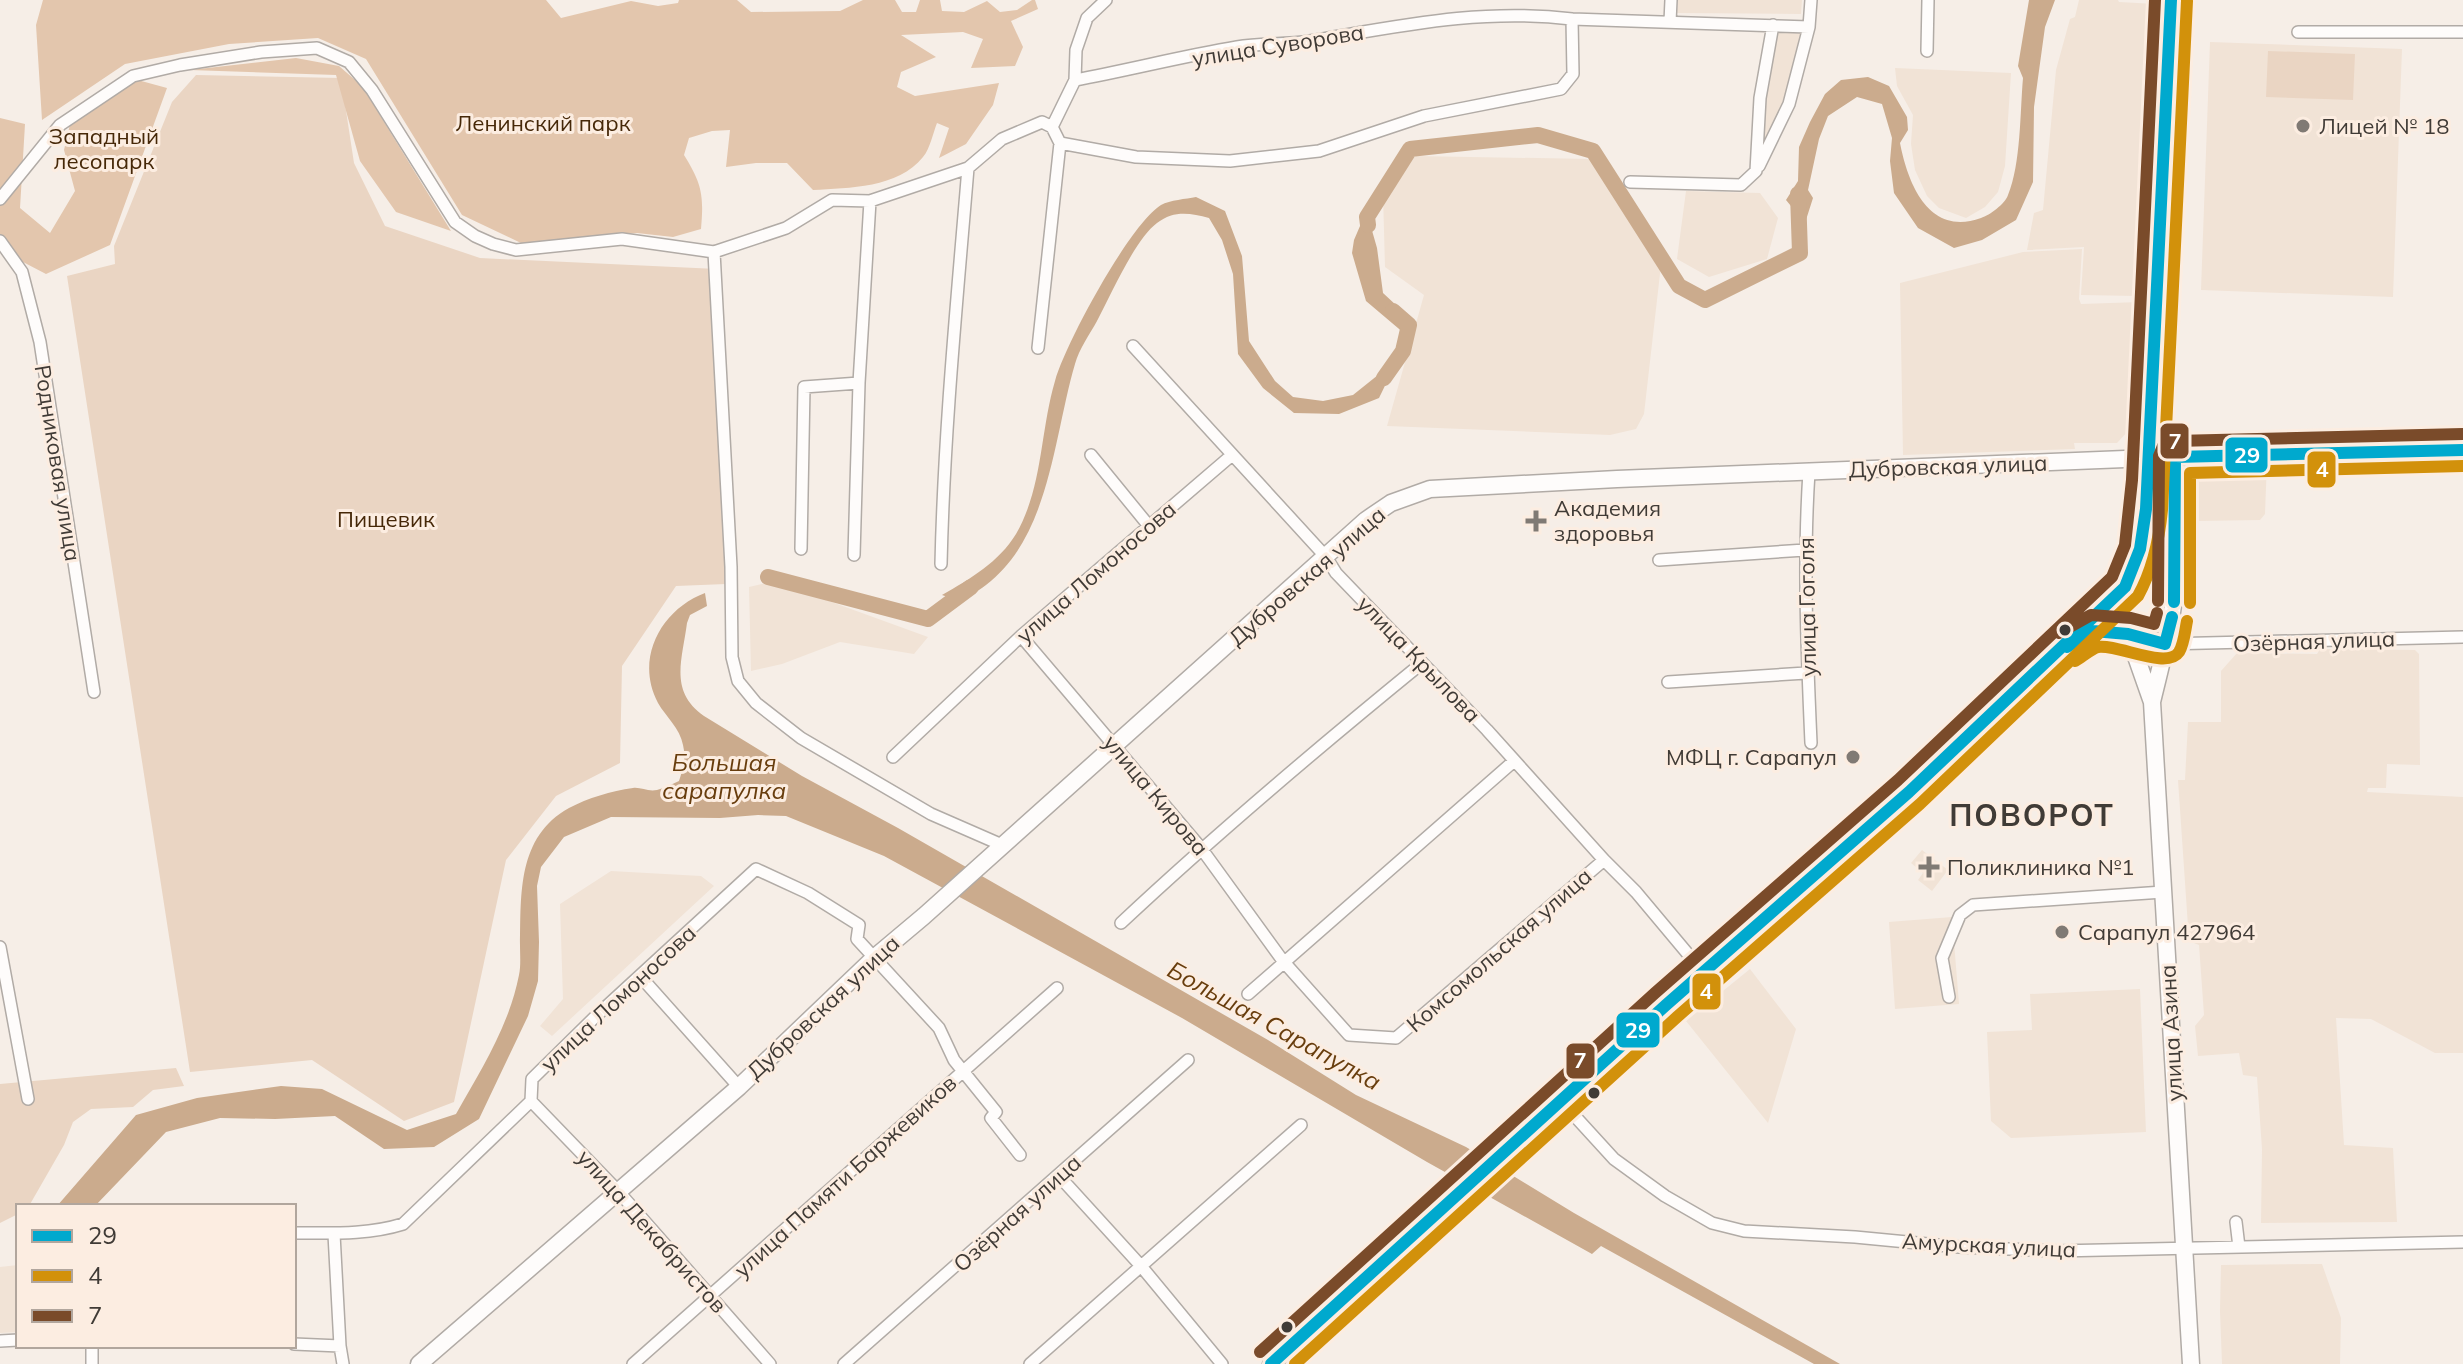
<svg xmlns="http://www.w3.org/2000/svg" width="2463" height="1364" viewBox="0 0 2463 1364" font-family="Mulish,sans-serif">
  <style>
    .built { fill: #f1e3d6 }
    .green { fill: #ead5c3 }
    .forest { fill: #e3c6ad }
    .water { fill: #cbab8d }
    .lines { fill: none; stroke-linecap: round; stroke-linejoin: round }
    .river { stroke: #cbab8d; stroke-width: 16 }
    .street-casing { stroke: #b1aba6; stroke-width: 14 }
    .secondary-casing { stroke: #b1aba6; stroke-width: 19 }
    .street { stroke: #fefcfb; stroke-width: 11 }
    .secondary { stroke: #fefcfb; stroke-width: 16 }
    .bus-1-casing { stroke: #fcede1; stroke-width: 18 }
    .bus-2-casing { stroke: #fcede1; stroke-width: 18 }
    .bus-3-casing { stroke: #fcede1; stroke-width: 18 }
    .bus-1 { stroke: #00a9ce; stroke-width: 12 }
    .bus-2 { stroke: #d2910b; stroke-width: 12 }
    .bus-3 { stroke: #7a4b2a; stroke-width: 12 }
    .poi-dot { fill: #807a74; stroke: #fcede1; stroke-width: 3 }
    .bus-dot { fill: #403b36; stroke: #fcede1; stroke-width: 3 }
    .labels { text-anchor: middle; stroke-width: 6; stroke-linejoin: round; paint-order: stroke }
    .street-label { font-size: 22px; fill: #403b36; stroke: #fcede1 }
    .park-label { font-size: 22px; fill: #462808; stroke: #fcede1 }
    .poi-label { font-size: 22px; fill: #403b36; stroke: #fcede1; text-anchor: start }
    .water-label { font-size: 24px; font-style: italic; fill: #683d0d; stroke: #fcede1 }
    .district-label { font-size: 30px; font-weight: bold; letter-spacing: 2px; fill: #403b36; stroke: #fcede1 }
    .line-badge { stroke: #fcede1; stroke-width: 3 }
    .badge-label { font-size: 22px; text-anchor: middle; font-weight: bold; fill: #fff }
  </style>
  <rect width="100%" height="100%" fill="#f6eee7"/>
  <path class="built" d="M 1678,0 L 1802,0 L 1801,14 L 1677,13 Z
    M 2079,0 L 2118,0 L 2119,2 L 2156,4 L 2137,296 L 2081,295 L 2084,247 L 2027,250 L 2034,213 L 2043,210 L 2056,70 L 2070,19 L 2075,17 Z
    M 1776,31 L 1801,32 L 1785,105 L 1760,156 L 1763,98 Z
    M 2210,42 L 2402,49 L 2393,297 L 2201,290 Z
    M 1895,68 L 2011,73 L 2005,166 L 1998,192 L 1985,207 L 1966,218 L 1939,208 L 1927,196 L 1915,170 L 1911,144 L 1913,115 L 1897,86 Z
    M 1415,156 L 1591,159 L 1661,265 L 1644,414 L 1636,429 L 1610,435 L 1387,426 L 1424,295 L 1385,267 L 1383,194 Z
    M 1686,191 L 1760,193 L 1778,218 L 1767,259 L 1709,277 L 1677,259 Z
    M 2082,249 L 2079,299 L 2081,304 L 2140,302 L 2141,417 L 2117,443 L 2074,443 L 2075,449 L 1903,455 L 1900,283 L 2023,252 Z
    M 2267,461 L 2265,514 L 2260,520 L 2197,521 L 2199,464 Z
    M 774,581 L 928,637 L 914,654 L 840,642 L 782,664 L 751,671 L 749,587 Z
    M 2320,649 L 2415,650 L 2419,654 L 2420,765 L 2387,764 L 2386,788 L 2368,788 L 2367,792 L 2463,797 L 2463,1053 L 2435,1053 L 2371,1019 L 2336,1018 L 2344,1145 L 2393,1148 L 2397,1222 L 2261,1223 L 2262,1149 L 2257,1077 L 2243,1075 L 2239,1053 L 2198,1056 L 2195,1026 L 2204,1015 L 2199,945 L 2189,941 L 2178,780 L 2185,780 L 2188,722 L 2221,722 L 2221,671 L 2237,653 L 2317,654 Z
    M 1922,850 L 1948,870 L 1932,891 L 1918,880 L 1923,873 L 1911,863 Z
    M 611,871 L 701,876 L 714,886 L 552,1036 L 540,1026 L 563,999 L 560,904 Z
    M 1952,917 L 1959,1004 L 1895,1009 L 1889,922 Z
    M 1750,969 L 1796,1029 L 1768,1123 L 1686,1021 Z
    M 2140,989 L 2146,1132 L 2011,1138 L 1991,1121 L 1987,1032 L 2032,1030 L 2030,994 Z
    M 2322,1264 L 2341,1318 L 2340,1364 L 2222,1364 L 2220,1311 L 2221,1265 Z
    M 18,1265 L 18,1332 L 0,1333 L 0,1267 Z"/>
  <path class="green" d="M 2268,51 L 2355,54 L 2353,100 L 2266,97 Z
    M 196,75 L 341,78 L 354,163 L 385,226 L 480,258 L 717,269 L 726,584 L 676,586 L 622,666 L 620,763 L 556,796 L 506,860 L 454,1102 L 404,1121 L 312,1060 L 190,1072 L 67,276 L 115,264 L 114,246 L 172,102 Z
    M 176,1068 L 184,1086 L 153,1090 L 133,1107 L 91,1109 L 73,1122 L 64,1145 L 29,1206 L 18,1206 L 18,1214 L 0,1223 L 0,1084 Z"/>
  <path class="forest" d="M 43,0 L 546,0 L 561,18 L 631,1 L 658,6 L 678,3 L 679,0 L 737,0 L 751,12 L 840,11 L 863,0 L 895,0 L 902,12 L 916,12 L 920,0 L 940,0 L 942,11 L 964,12 L 987,1 L 1000,12 L 1017,10 L 1032,0 L 1035,0 L 1038,9 L 1011,21 L 1023,47 L 1015,66 L 971,68 L 983,39 L 963,32 L 901,35 L 936,57 L 901,72 L 897,87 L 915,96 L 999,83 L 993,105 L 966,144 L 939,158 L 949,128 L 937,123 C 933,133 930,149 923,157 C 898,188 849,188 813,190 L 787,163 L 756,163 L 726,167 L 730,130 L 712,131 L 689,138 L 684,155 C 702,184 704,195 701,229 L 673,237 L 637,233 L 523,244 L 462,215 L 366,59 L 318,38 L 229,44 L 125,64 L 42,120 L 36,25 Z
    M 296,58 L 339,66 L 362,86 L 451,231 L 396,212 L 360,161 L 336,75 L 190,70 Z
    M 134,79 L 167,88 L 110,245 L 46,274 L 0,250 L 0,118 L 25,124 L 20,208 L 50,233 L 75,191 L 64,150 L 70,124 Z"/>
  <path class="water" d="M 2029,0 L 2055,0 L 2045,27 L 2034,107 L 2033,182 L 2016,220 L 1982,240 L 1954,248 L 1918,228 L 1894,193 L 1890,161 L 1892,138 L 1882,104 L 1857,97 L 1828,116 L 1819,139 L 1808,190 L 1813,198 L 1805,223 L 1786,200 L 1798,181 L 1799,147 L 1810,122 L 1825,94 L 1841,80 L 1868,77 L 1889,86 L 1907,117 L 1908,130 L 1900,143 C 1908,184 1929,237 1981,218 C 1990,215 2005,204 2008,195 C 2021,164 2020,112 2023,78 L 2018,66 Z
    M 1196,197 L 1225,211 L 1242,256 L 1249,341 L 1275,381 L 1293,397 L 1323,401 L 1353,395 L 1398,359 L 1379,398 L 1339,414 L 1294,413 L 1263,388 L 1238,354 L 1233,274 L 1222,240 L 1209,218 C 1190,213 1174,210 1157,223 C 1135,239 1111,295 1097,321 C 1090,334 1079,349 1075,364 C 1054,435 1050,537 986,585 C 972,596 959,601 942,595 C 970,579 999,562 1016,534 C 1043,487 1040,432 1055,381 C 1065,344 1130,224 1161,205 C 1170,200 1186,199 1196,197 Z
    M 1369,205 L 1379,209 L 1371,227 L 1377,248 L 1383,293 L 1411,319 L 1405,334 L 1366,301 L 1352,253 L 1354,240 Z
    M 705,593 L 707,606 L 690,615 L 687,623 C 682,661 669,691 704,716 L 802,776 L 898,828 L 1268,1040 L 1356,1095 L 1466,1147 L 1574,1213 L 1840,1364 L 1814,1364 L 1601,1246 L 1592,1254 L 1427,1162 L 1182,1018 L 884,856 L 786,816 L 758,815 L 720,818 L 611,817 L 564,837 L 541,867 L 537,886 L 539,942 L 538,981 L 528,1016 L 479,1119 L 434,1147 L 384,1149 L 335,1116 L 275,1119 L 220,1118 L 166,1132 L 95,1206 L 57,1206 L 136,1115 L 197,1098 L 281,1086 L 322,1089 L 407,1130 L 456,1114 C 481,1070 509,1026 519,975 C 521,966 520,954 520,945 C 521,894 517,837 569,808 C 588,798 611,791 633,788 C 641,787 648,792 657,790 C 664,788 672,784 679,781 C 683,769 686,757 683,745 C 680,728 666,717 658,703 C 634,658 662,609 705,593 Z"/>
  <g class="lines">
    <path class="river" d="M 1368,225 L 1367,217 L 1410,149 L 1538,135 L 1593,151 L 1679,286 L 1705,300 L 1800,253 L 1798,194
      M 1384,378 L 1403,351 L 1409,325 L 1393,311
      M 768,577 L 928,619 L 971,587"/>
    <defs>
      <path id="street" d="M 1106,0 L 1087,18 L 1076,50 L 1075,80 C 1129,70 1183,56 1237,47 C 1261,43 1286,45 1310,41 C 1400,26 1481,8 1572,19
        M 1670,22 L 1671,0
        M 2298,32 L 2463,32
        M 1927,51 L 1928,0
        M 1052,127 L 1075,80
        M 1759,166 L 1789,104 L 1809,27 L 1811,0
        M 1630,182 L 1741,185 L 1756,171 L 1760,98 L 1773,25
        M 0,199 L 60,125 L 133,76 L 180,65 L 261,52 L 317,48 L 349,62 L 372,90 L 455,222 L 475,236 L 493,244 L 516,250 L 622,239 L 714,252 L 786,228 L 832,200 L 870,201 L 968,168 L 1002,139 L 1042,122 L 1052,127 L 1060,143 L 1136,157 L 1230,161 L 1319,151 L 1424,116 L 1561,89 L 1573,74 L 1572,19 L 1809,27
        M 0,241 L 22,272 L 40,342 L 94,692
        M 714,252 L 731,567 L 732,657 L 738,681 L 756,703 L 801,738 L 931,814 L 1002,845
        M 1133,346 L 1326,557 L 1336,573 L 1487,730 L 1604,860 L 1636,892 L 1703,972
        M 1038,348 L 1060,143
        M 1091,455 L 1149,526
        M 1809,472 C 1803,562 1807,652 1811,743
        M 801,549 L 804,387 L 859,383
        M 854,555 L 859,383 L 870,201
        M 1659,560 L 1805,550
        M 941,564 C 944,432 957,300 968,168
        M 1021,636 L 1201,848 L 1283,961 L 1349,1035 L 1396,1038 L 1604,860
        M 2165,644 L 2463,637
        M 1668,682 L 1806,673
        M 893,757 L 1021,636 L 1232,455
        M 1121,923 C 1218,832 1319,747 1422,663
        M 0,947 L 28,1099
        M 640,976 L 739,1087
        M 1248,994 L 1514,761
        M 1949,997 L 1942,958 L 1960,915 L 1973,905 L 2163,892
        M 531,1101 L 618,1191 L 770,1364
        M 1561,1101 L 1614,1159 L 1665,1196 L 1712,1223 L 1744,1231 L 1855,1237 L 1959,1247 L 2057,1251 L 2463,1242
        M 1059,1176 L 1141,1266 L 1222,1364
        M 2236,1222 L 2239,1247
        M 294,1233 C 330,1233 368,1235 403,1224 L 531,1101 L 532,1079 L 596,1016 L 756,869 L 808,893 L 859,925 L 857,939 L 939,1028 L 954,1060 L 996,1112 L 991,1118 L 1020,1155
        M 334,1234 L 340,1346 L 343,1364
        M 0,1341 L 18,1340
        M 294,1344 L 340,1346
        M 92,1364 L 92,1346
        M 633,1364 L 1057,988
        M 844,1364 L 1188,1060
        M 1030,1364 L 1301,1125"/>
      <path id="secondary" d="M 2175,457 C 2172,497 2177,536 2176,575 C 2174,618 2162,660 2152,702 L 2191,1364
        M 2126,585 C 2145,553 2145,517 2148,481 L 2171,0
        M 2121,593 L 2119,608 L 2152,702
        M 2076,640 L 2093,631 L 2128,634 L 2165,644
        M 419,1364 L 739,1087 L 874,958 L 924,916 L 1366,520 L 1391,503 L 1430,489 L 1617,479 L 2150,458 L 2463,450
        M 1271,1364 L 1666,1005 L 1909,792 L 2131,581 C 2151,572 2169,581 2174,602"/>
    </defs>
    <use href="#street" class="street-casing"/>
    <use href="#secondary" class="secondary-casing"/>
    <use href="#street" class="street"/>
    <use href="#secondary" class="secondary"/>
    <defs>
      <path id="bus-1" d="M 2174,602 L 2175,457 L 2463,450
        M 2067,647 L 2093,631 L 2128,634 L 2165,644 L 2172,617
        M 1271,1364 L 1666,1005 L 1909,792 L 2125,587 L 2140,549 L 2146,509 L 2171,0"/>
      <path id="bus-2" d="M 2190,603 L 2190,473 L 2463,466
        M 2075,661 C 2082,657 2091,649 2098,647 C 2118,644 2167,670 2179,652 C 2184,644 2185,631 2187,621
        M 1295,1364 L 1677,1017 L 1920,804 L 2138,596 C 2153,569 2159,541 2162,510 L 2187,1"/>
      <path id="bus-3" d="M 2158,601 L 2159,456 L 2163,446 L 2175,441 L 2463,434
        M 2059,633 L 2091,615 L 2131,618 L 2154,624 L 2157,613
        M 1260,1352 L 1655,993 L 1898,780 L 2112,577 L 2125,545 L 2132,480 L 2155,0"/>
    </defs>
    <use href="#bus-1" class="bus-1-casing"/>
    <use href="#bus-2" class="bus-2-casing"/>
    <use href="#bus-3" class="bus-3-casing"/>
    <use href="#bus-1" class="bus-1"/>
    <use href="#bus-2" class="bus-2"/>
    <use href="#bus-3" class="bus-3"/>
  </g>
  <g class="poi-dot">
    <circle cx="2303" cy="126" r="8"/>
    <path d="M1532 509h8v8h8v8h-8v8h-8v-8h-8v-8h8z"/>
    <circle cx="1853" cy="757" r="8"/>
    <path d="M1925 855h8v8h8v8h-8v8h-8v-8h-8v-8h8z"/>
    <circle cx="2062" cy="932" r="8"/>
  </g>
  <g class="bus-dot">
    <circle cx="2065" cy="630" r="7"/>
    <circle cx="1594" cy="1093" r="7"/>
    <circle cx="1287" cy="1327" r="7"/>
  </g>
  <g class="labels">
    <g class="street-label">
      <text transform="translate(1278 45) rotate(-9)" y="8">улица Суворова</text>
      <text transform="translate(58 463) rotate(81)" y="8">Родниковая улица</text>
      <text transform="translate(1948 466) rotate(-2)" y="8">Дубровская улица</text>
      <text transform="translate(1096 572) rotate(-41)" y="8">улица Ломоносова</text>
      <text transform="translate(1307 576) rotate(-41)" y="8">Дубровская улица</text>
      <text transform="translate(1807 607) rotate(-91)" y="8">улица Гоголя</text>
      <text transform="translate(2314 641) rotate(-2)" y="8">Озёрная улица</text>
      <text transform="translate(1419 659) rotate(46)" y="8">улица Крылова</text>
      <text transform="translate(1156 795) rotate(50)" y="8">улица Кирова</text>
      <text transform="translate(1499 950) rotate(-41)" y="8">Комсомольская улица</text>
      <text transform="translate(618 998) rotate(-43)" y="8">улица Ломоносова</text>
      <text transform="translate(823 1007) rotate(-43)" y="8">Дубровская улица</text>
      <text transform="translate(2171 1033) rotate(-93)" y="8">улица Азина</text>
      <text transform="translate(845 1176) rotate(-42)" y="8">улица Памяти Баржевиков</text>
      <text transform="translate(1017 1213) rotate(-42)" y="8">Озёрная улица</text>
      <text transform="translate(652 1231) rotate(48)" y="8">улица Декабристов</text>
      <text transform="translate(1989 1245) rotate(3)" y="8">Амурская улица</text>
    </g>
    <g class="park-label">
      <text x="543" y="131">Ленинский парк</text>
      <text x="104" y="144">Западный<tspan x="104" dy="25">лесопарк</tspan></text>
      <text x="386" y="527">Пищевик</text>
    </g>
    <g class="poi-label">
      <text x="2319" y="134">Лицей № 18</text>
      <text x="1554" y="516">Академия<tspan x="1554" dy="25">здоровья</tspan></text>
      <text x="1837" y="765" text-anchor="end">МФЦ г. Сарапул</text>
      <text x="1947" y="875">Поликлиника №1</text>
      <text x="2078" y="940">Сарапул 427964</text>
    </g>
    <g class="water-label">
      <text x="724" y="771">Большая<tspan x="724" dy="28">сарапулка</tspan></text>
      <text transform="translate(1274 1026) rotate(29)" y="8">Большая Сарапулка</text>
    </g>
    <g class="district-label">
      <text x="2032" y="826">ПОВОРОТ</text>
    </g>
  </g>
  <g class="line-badge">
    <rect x="2159" y="422" width="31" height="38" rx="8" fill="#7a4b2a"/>
    <rect x="2224" y="436" width="45" height="38" rx="8" fill="#00a9ce"/>
    <rect x="2306" y="450" width="31" height="39" rx="8" fill="#d2910b"/>
    <rect x="1691" y="972" width="31" height="39" rx="8" fill="#d2910b"/>
    <rect x="1615" y="1011" width="46" height="38" rx="8" fill="#00a9ce"/>
    <rect x="1565" y="1042" width="31" height="38" rx="8" fill="#7a4b2a"/>
  </g>
  <g class="badge-label">
    <text x="2175" y="449">7</text>
    <text x="2247" y="463">29</text>
    <text x="2322" y="477">4</text>
    <text x="1706" y="999">4</text>
    <text x="1638" y="1038">29</text>
    <text x="1580" y="1068">7</text>
  </g>
  <rect x="16" y="1204" width="280" height="144" fill="#fcede1" stroke="#b1a69d" stroke-width="2"/>
  <rect x="32" y="1230" width="40" height="12" fill="#00a9ce" stroke="#b1a69d" stroke-width="2"/>
  <text x="88" y="1244" font-size="24" fill="#403b36">29</text>
  <rect x="32" y="1270" width="40" height="12" fill="#d2910b" stroke="#b1a69d" stroke-width="2"/>
  <text x="88" y="1284" font-size="24" fill="#403b36">4</text>
  <rect x="32" y="1310" width="40" height="12" fill="#7a4b2a" stroke="#b1a69d" stroke-width="2"/>
  <text x="88" y="1324" font-size="24" fill="#403b36">7</text>
</svg>
